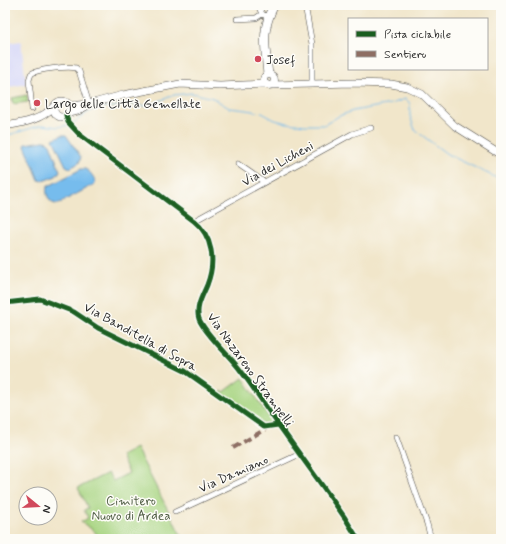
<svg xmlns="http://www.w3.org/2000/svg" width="506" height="544" viewBox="0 0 506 544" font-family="Mynerve,sans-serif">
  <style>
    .built { fill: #d6d7f8 }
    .green { fill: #a7d481; stroke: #698056 }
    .water { fill: #76bced; stroke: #50748c }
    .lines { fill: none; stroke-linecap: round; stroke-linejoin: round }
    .stream { stroke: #76bced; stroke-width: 1 }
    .minor-casing { stroke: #494743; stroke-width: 6 }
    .major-casing { stroke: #494743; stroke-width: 8 }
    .minor { stroke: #fff; stroke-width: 5 }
    .major { stroke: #fff; stroke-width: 7 }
    .quiet { stroke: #8d6e63; stroke-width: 4; stroke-dasharray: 8 4; stroke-linecap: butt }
    .cycleway-casing { stroke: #fdfcf7; stroke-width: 8 }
    .cycleway { stroke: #1b5e20; stroke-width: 5 }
    .poi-dot { fill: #d1495b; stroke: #fdfcf7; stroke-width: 1.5 }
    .labels { text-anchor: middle; stroke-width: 3; stroke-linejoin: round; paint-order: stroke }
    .poi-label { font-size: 13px; fill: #2b2b2b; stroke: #fdfcf7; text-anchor: start }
    .street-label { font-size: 13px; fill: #2b2b2b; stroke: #fdfcf7 }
    .park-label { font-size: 13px; fill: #505e45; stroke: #fdfcf7 }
  </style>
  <rect width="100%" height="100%" fill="#fdfcf7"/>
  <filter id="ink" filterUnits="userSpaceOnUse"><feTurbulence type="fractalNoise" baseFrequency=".025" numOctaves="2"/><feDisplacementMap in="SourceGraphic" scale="8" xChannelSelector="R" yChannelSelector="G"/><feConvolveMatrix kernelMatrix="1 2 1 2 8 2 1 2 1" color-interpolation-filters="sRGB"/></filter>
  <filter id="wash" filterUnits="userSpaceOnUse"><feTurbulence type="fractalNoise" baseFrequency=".012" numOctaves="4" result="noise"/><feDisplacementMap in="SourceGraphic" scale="16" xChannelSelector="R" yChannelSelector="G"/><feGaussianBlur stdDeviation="0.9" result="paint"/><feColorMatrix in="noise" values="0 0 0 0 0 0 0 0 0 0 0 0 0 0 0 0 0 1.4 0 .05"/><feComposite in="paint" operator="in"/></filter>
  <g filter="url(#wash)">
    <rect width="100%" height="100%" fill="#f1e6ca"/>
    <path class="built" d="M 21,41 L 26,84 L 5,88 L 5,43 Z"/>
    <path class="green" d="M 27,95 L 28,102 L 13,104 L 12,98 Z
      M 243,378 L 273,423 L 268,424 L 262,423 L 220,393 L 222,391 L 224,392 Z
      M 136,448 L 183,539 L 101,539 L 93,530 L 81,522 L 88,518 L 84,510 L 88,508 L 78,488 L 108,473 L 113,481 L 129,473 L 121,456 Z"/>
    <path class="water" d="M 62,135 L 66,135 L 81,157 L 79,163 L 70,168 L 66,166 L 53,139 Z
      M 43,141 L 46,141 L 50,144 L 60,171 L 56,176 L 43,181 L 39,180 L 25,146 L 26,144 Z
      M 81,169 L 85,169 C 90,171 96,179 95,184 L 58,204 C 50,205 45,195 47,187 Z"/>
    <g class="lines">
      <path class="stream" d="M 72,124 L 87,113 L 99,107 L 113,107 L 126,104 L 147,106 L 174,95 L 192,93 L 213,98 L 229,108 L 247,110 L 262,113 L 275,120 L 287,123 L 305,125 L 324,125 L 339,116 L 353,111 L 391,104 L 405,99 L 410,103 L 410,116 L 415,130 L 447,154 L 501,180
        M 5,136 L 42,125 L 58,127 L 69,125"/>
    </g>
  </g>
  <g filter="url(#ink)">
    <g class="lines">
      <defs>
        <path id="minor" d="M 258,5 L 262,14 L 264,15
          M 305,5 L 312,44 L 312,84
          M 237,19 L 256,18 L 262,14
          M 266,75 C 264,49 259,30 272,5
          M 270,75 C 267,45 262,33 276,5
          M 32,109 L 29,80 L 31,74 C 37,69 69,66 76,68 L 79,71 L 89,104
          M 66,115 L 68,122 L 80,135 L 194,221 C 213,236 216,262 207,285 C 203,295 195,307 199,319 C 205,334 231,357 241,371 C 254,388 265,406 278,424 C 300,455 323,486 345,518 L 358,539
          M 238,164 L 264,182
          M 194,221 L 352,134 L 371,128
          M 5,303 L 40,299 L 74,312 L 98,328 L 185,371 L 264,427 L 278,425
          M 396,437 L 427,524 L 431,539
          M 175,512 L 300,454"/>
        <path id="major" d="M263.5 80a5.5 5.5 0 1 1 11 0a5.5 5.5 0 1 1-11 0Z
          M 271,85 L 353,83 L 391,84 L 407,87 L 422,94 L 455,126 L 501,155
          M54 109a8 8 0 1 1 16 0a8 8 0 1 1-16 0Z
          M 69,106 L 89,104 L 123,95 L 180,84 L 220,86 L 266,84
          M 68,113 L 78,111 L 88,105
          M 5,126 C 23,123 42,120 54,106"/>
      </defs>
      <use href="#minor" class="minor-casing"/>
      <use href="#major" class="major-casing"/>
      <use href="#minor" class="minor"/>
      <use href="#major" class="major"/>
      <path class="quiet" d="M 233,448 L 269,427"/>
      <defs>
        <path id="cycleway" d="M 66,115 L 68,122 L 80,135 L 194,221 C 213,236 216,262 207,285 C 203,295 195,307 199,319 C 205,334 231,357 241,371 C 254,388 265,406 278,424 C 300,455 323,486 345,518 L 358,539
          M 5,303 L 40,299 L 74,312 L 98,328 L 185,371 L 264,427 L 278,425"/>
      </defs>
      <use href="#cycleway" class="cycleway-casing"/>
      <use href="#cycleway" class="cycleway"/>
    </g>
  </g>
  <g class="poi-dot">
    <circle cx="258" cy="59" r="4"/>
    <circle cx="37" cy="103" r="4"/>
  </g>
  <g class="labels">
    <g class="poi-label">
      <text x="266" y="64">Josef</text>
      <text x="45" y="108">Largo delle Città Gemellate</text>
    </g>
    <g class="street-label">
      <text transform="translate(277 163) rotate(-29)" y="5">Via dei Licheni</text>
      <text transform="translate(141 336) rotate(29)" y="5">Via Banditella di Sopra</text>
      <text transform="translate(251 369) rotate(54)" y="5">Via Nazareno Strampelli</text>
      <text transform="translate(233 473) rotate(-24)" y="5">Via Damiano</text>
    </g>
    <g class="park-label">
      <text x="131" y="505">Cimitero<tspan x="131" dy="15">Nuovo di Ardea</tspan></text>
    </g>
  </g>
  <rect width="506" height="544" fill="none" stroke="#fdfcf7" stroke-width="20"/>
  <rect x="348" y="18" width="140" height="52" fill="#fdfcf7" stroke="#a9a8a5"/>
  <rect x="356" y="31" width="20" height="6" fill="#1b5e20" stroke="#a9a8a5"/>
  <text x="384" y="38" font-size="12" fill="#2b2b2b">Pista ciclabile</text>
  <rect x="356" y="51" width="20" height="6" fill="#8d6e63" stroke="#a9a8a5"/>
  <text x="384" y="58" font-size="12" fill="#2b2b2b">Sentiero</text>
  <g transform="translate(38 506) rotate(108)"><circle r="19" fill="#fdfcf7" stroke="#a9a8a5"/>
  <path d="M0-3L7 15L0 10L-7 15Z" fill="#d1495b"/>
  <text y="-6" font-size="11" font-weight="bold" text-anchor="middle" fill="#2b2b2b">N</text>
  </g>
</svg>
